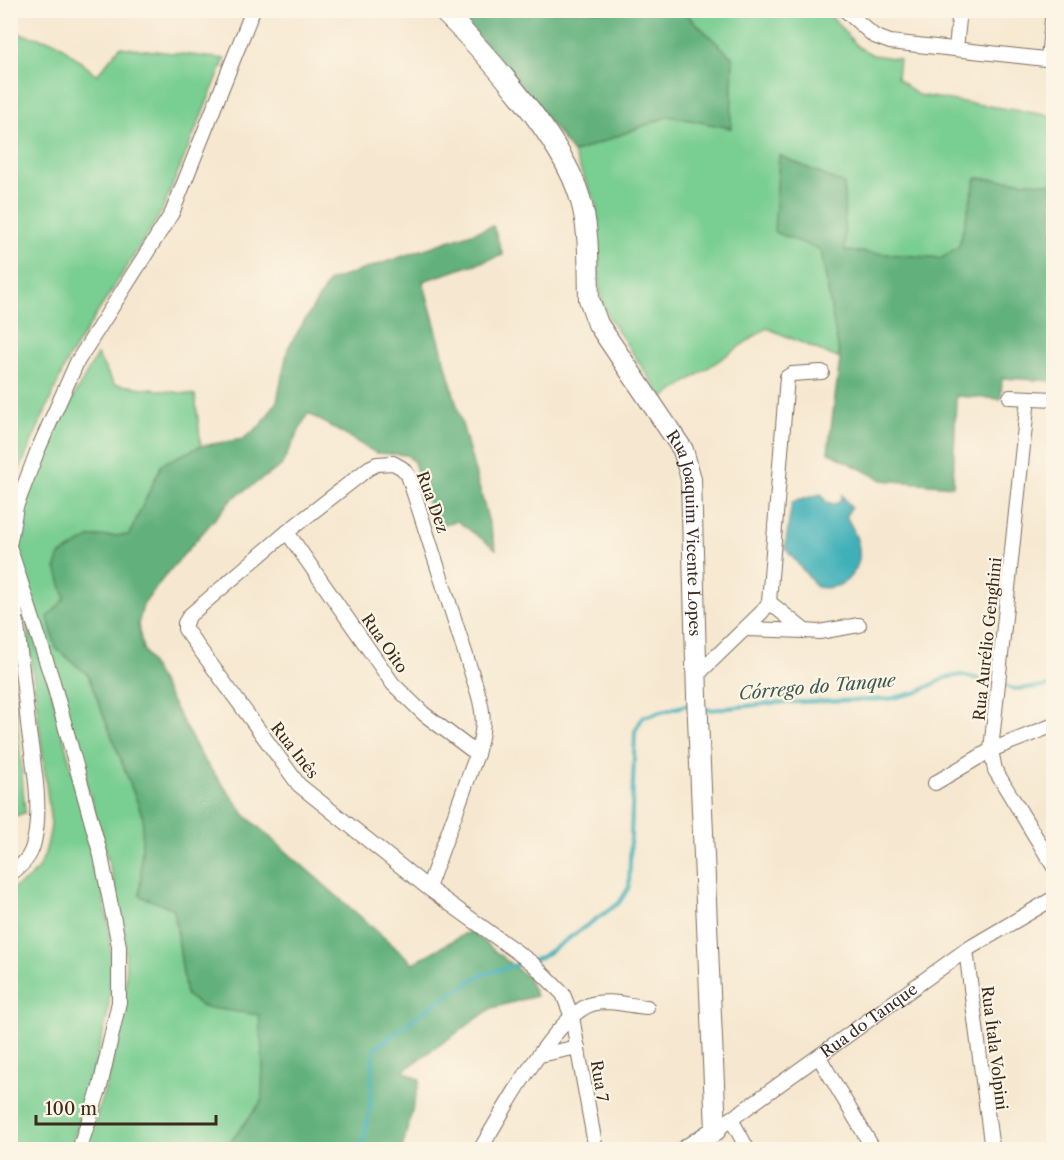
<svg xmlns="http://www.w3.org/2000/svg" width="1064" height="1160" viewBox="0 0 1064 1160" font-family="'Libre Caslon Text',serif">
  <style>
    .green { fill: #79ce92; stroke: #5a7c58; stroke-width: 1.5 }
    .forest { fill: #62b17c; stroke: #4e6e4d; stroke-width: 1.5 }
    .water { fill: #3fb0b8; stroke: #3d6d6b; stroke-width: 1.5 }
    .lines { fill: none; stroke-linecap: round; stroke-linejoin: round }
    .stream { stroke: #3fb0b8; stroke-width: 4 }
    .street-casing { stroke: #7c6c5c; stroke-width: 16 }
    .secondary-casing { stroke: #7c6c5c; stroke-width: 22 }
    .street { stroke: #fff; stroke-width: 14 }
    .secondary { stroke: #fff; stroke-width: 20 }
    .labels { text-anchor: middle; stroke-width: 4.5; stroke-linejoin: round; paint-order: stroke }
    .street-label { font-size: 16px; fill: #3b2a1e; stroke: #fcf5e5 }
    .water-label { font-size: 18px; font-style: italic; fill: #3c5954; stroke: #fcf5e5 }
  </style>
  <rect width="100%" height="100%" fill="#fcf5e5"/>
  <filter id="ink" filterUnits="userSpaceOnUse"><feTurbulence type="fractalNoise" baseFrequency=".0167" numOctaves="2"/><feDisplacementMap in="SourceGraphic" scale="12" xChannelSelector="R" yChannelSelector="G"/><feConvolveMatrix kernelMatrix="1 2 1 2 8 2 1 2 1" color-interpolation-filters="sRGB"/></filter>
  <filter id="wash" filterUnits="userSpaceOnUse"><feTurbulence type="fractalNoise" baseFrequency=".008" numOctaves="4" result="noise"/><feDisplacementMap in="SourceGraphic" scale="24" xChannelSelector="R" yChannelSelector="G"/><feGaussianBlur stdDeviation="1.35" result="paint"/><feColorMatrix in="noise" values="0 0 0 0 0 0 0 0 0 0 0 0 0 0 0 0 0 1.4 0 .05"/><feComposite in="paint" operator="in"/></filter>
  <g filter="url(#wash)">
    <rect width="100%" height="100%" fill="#f6e8d0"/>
    <path class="green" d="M 683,11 L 826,11 L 858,47 L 873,55 L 899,59 L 897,78 L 918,95 L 1053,116 L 1053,184 L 976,178 L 959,246 L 942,258 L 844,251 L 844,184 L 821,250 L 840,359 L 767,328 L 663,398 L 609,318 L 602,303 L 599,285 L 596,205 L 573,153 L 669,116 L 731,128 L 732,58 Z
      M 11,32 L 56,42 L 97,75 L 120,47 L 225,59 L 161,213 L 68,359 L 11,489 Z
      M 97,355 L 114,384 L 195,395 L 201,446 L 162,464 L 129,535 L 91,537 L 56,567 L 65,598 L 56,648 L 88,675 L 143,817 L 140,896 L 174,909 L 186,995 L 203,1007 L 259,1014 L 263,1062 L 262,1101 L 232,1140 L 216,1149 L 85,1149 L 109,1077 L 121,1023 L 126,980 L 125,937 L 115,886 L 49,650 L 18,558 L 19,525 L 28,493 L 53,433 Z
      M 25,609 L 52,694 L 100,877 L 109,927 L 112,974 L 107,1018 L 80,1122 L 70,1149 L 11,1150 L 11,889 C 42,875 46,857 51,825 Z
      M 11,640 L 25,813 L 11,817 L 10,817 Z"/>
    <path class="forest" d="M 456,11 L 683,11 L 733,58 L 731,128 L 669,116 L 573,153 L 525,90 Z
      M 779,155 L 844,184 L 845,251 L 942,258 L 959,246 L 976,178 L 1053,184 L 1053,381 L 1002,378 L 1001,399 L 956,396 L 953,486 L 882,480 L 828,452 L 840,359 L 821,250 L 774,232 Z
      M 493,226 L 503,255 L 423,281 L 496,549 L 457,521 L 435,526 L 414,462 L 407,455 L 376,453 L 308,413 L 281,466 L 232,499 L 164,577 L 143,605 L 138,625 L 143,649 L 203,759 L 247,817 L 413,963 L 470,931 L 528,978 L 536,996 L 492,1008 L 403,1071 L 420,1080 L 402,1149 L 216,1149 L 232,1140 L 262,1101 L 263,1062 L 259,1015 L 203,1007 L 186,995 L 174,909 L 140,896 L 143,817 L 88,675 L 56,648 L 48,617 L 65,598 L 56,567 L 60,555 L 91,537 L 129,535 L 162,464 L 201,446 L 243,439 L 262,424 L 277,401 L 288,348 L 329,281 Z"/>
    <path class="water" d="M 821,494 L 826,502 L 834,504 L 840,502 L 842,495 L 851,508 L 846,515 C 848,522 852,525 854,532 C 862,550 862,565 848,579 C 841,587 827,589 817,587 L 785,548 L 792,502 Z"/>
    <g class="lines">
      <path class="stream" d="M 1002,685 L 1014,689 L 1054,686
        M 702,708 L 710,710 L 774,703 L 889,699 L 918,692 L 945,678 L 961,675 L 995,683
        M 532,960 L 542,957 L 619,903 L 629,887 L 635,731 L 643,717 L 687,705 L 692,706
        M 361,1150 L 370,1109 L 374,1049 L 431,1006 L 481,975 L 525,962"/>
    </g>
  </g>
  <g filter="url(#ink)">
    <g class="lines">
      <defs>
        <g id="street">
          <path d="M 845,10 L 874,36 L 890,42 L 1054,60"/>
          <path d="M 956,48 L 960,10"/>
          <path d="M 1048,59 L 1053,10"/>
          <path d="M 1010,397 L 1054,399"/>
          <path d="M 1028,398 L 991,750 L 995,770 L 1054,867"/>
          <path d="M 287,532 L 393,684 L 424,714 L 477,754"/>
          <path d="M 10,541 L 16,507 L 37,452 L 77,362 L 172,213 L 253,10"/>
          <path d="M 10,549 L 53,682 L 101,856 L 119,946 L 119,1002 L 100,1087 L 79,1150"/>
          <path d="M 769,602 L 805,631 L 819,632 L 859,625"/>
          <path d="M 745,629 L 805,631"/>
          <path d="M 697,675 L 762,612 L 769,602 L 787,377 L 792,374 L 822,372"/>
          <path d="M 935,783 L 991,750 L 1054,725"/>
          <path d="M 10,874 C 22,866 31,857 34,842 C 42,807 34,767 29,732 C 23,679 17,625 11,572"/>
          <path d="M 428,888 L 477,754 C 484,729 485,717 478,693 L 408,475 L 402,468 L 393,463 L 377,464 L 369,468 L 287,532 L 190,615 L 185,623 L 185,629 L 299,785 L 428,888 L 532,963 L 563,994 L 572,1017 L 596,1150"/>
          <path d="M 966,950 L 992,1150"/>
          <path d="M 540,1055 L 578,1047"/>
          <path d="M 819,1057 L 874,1150"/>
          <path d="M 731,1119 L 748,1150"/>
          <path id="s1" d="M 716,1130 L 966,950 L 1054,898"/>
          <path d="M 480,1150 C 501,1115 554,1016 592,1004 C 608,999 630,1006 647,1007"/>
        </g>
        <g id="secondary">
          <path id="s2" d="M 442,10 C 487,54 563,139 580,198 C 590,230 588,266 589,299 L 598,324 L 683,450 L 691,479 L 697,696 L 716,1130 L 686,1150"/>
        </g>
      </defs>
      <use href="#street" class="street-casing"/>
      <use href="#secondary" class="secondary-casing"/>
      <use href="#street" class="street"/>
      <use href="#secondary" class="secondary"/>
    </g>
  </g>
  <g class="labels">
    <g class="street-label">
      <text transform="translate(433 502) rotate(70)" y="6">Rua Dez</text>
      <text dy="6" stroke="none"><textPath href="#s2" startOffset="598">Rua Joaquim Vicente Lopes</textPath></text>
      <text transform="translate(987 639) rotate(-84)" y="6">Rua Aurélio Genghini</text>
      <text transform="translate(385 643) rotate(55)" y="6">Rua Oito</text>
      <text transform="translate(295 750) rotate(52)" y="6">Rua Inês</text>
      <text dy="6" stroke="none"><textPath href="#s1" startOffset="188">Rua do Tanque</textPath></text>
      <text transform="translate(995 1048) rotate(83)" y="6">Rua Ítala Volpini</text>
      <text transform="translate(600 1081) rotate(81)" y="6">Rua 7</text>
    </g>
    <g class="water-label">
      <text transform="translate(817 687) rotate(-5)" y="6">Córrego do Tanque</text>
    </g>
  </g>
  <rect width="1064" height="1160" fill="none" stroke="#fcf5e5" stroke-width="36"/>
  <path d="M36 1115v9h180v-9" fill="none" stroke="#3b2a1e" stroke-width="3"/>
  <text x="45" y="1115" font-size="18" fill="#3b2a1e" stroke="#fcf5e5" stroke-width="4.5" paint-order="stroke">100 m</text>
</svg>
